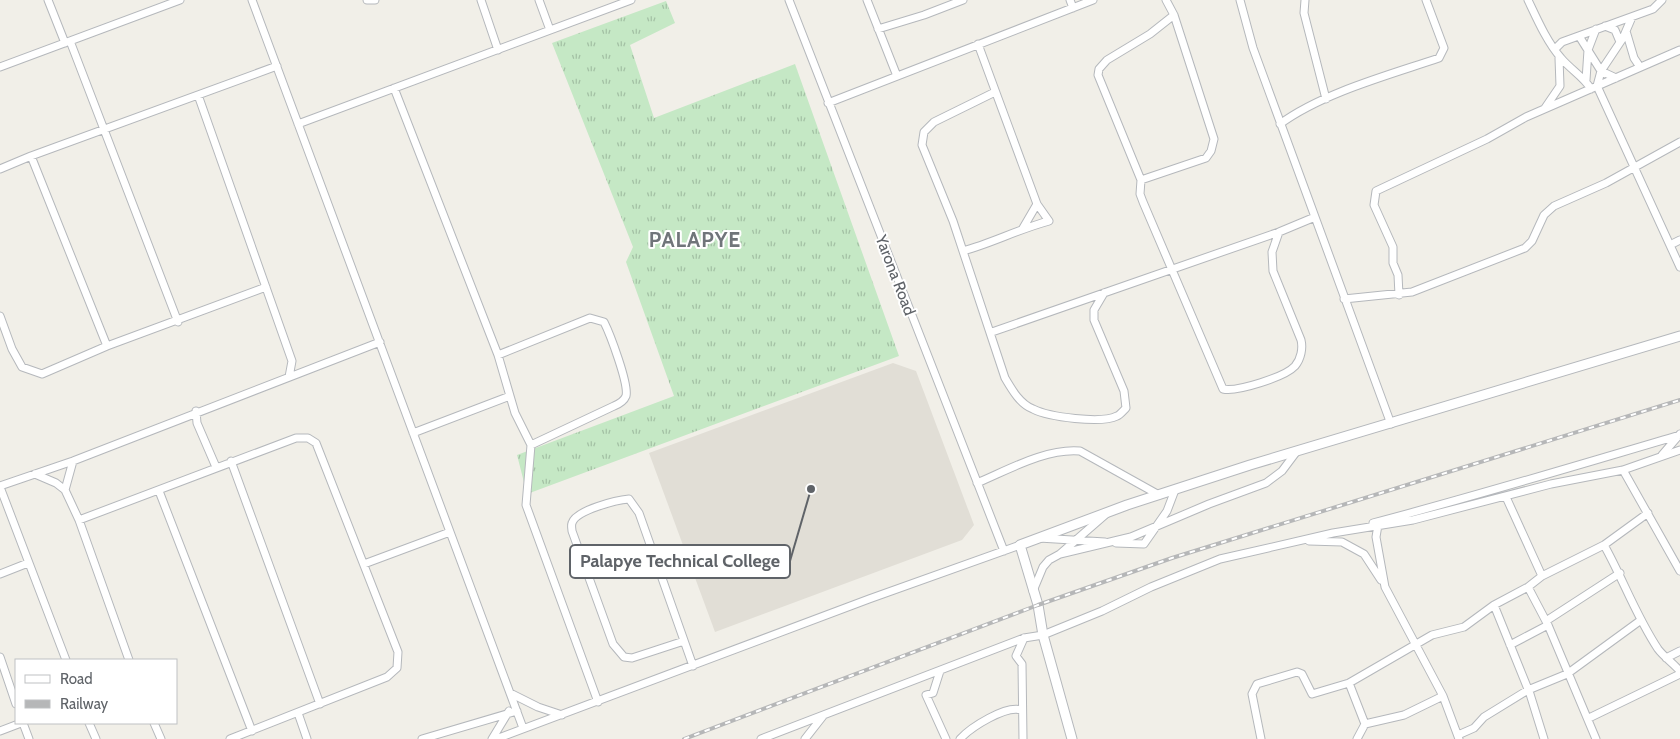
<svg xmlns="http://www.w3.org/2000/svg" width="1680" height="739" viewBox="0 0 1680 739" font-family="Cabin,sans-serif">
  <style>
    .education { fill: #e1ded6 }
    .grass { fill: url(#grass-tufts) }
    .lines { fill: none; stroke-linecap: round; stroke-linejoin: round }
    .minor-casing { stroke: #b5b8bc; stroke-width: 9 }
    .tertiary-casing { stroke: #b5b8bc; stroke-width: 11 }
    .minor { stroke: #fff; stroke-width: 7 }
    .tertiary { stroke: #fff; stroke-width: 9 }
    .rail-casing { stroke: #b6b7b8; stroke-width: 4 }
    .rail { stroke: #fff; stroke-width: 2; stroke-dasharray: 5.5; stroke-linecap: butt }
    .labels { text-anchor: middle; stroke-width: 4; stroke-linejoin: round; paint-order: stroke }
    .street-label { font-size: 16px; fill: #5f6368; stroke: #fff }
    .district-label { font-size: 21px; font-weight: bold; letter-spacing: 1px; fill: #70757a; stroke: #fff }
    .leader { fill: none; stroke: #5f6368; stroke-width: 2 }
    .callout-dot { fill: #5f6368; stroke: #fff; stroke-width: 2 }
    .callout { fill: #fff; stroke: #5f6368; stroke-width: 2 }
    .callout-label { font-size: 18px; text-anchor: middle; font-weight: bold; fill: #5f6368 }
  </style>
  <defs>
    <pattern id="grass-tufts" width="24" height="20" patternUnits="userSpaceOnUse" patternTransform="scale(1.25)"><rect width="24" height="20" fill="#c5e8c5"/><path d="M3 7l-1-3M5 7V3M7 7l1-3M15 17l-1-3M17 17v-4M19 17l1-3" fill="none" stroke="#a3c0a4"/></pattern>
  </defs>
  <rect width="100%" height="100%" fill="#f1efe8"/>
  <path class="education" d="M 893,363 L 916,371 L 974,525 L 962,540 L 715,632 L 649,453 Z"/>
  <path class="grass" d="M 666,1 L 675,23 L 630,45 L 654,118 L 795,64 L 899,356 L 527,494 L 517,455 L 674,396 L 626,262 L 633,247 L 552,43 Z"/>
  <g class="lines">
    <defs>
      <path id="minor" d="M 48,0 L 65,43
        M 252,0 L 523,728
        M 367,0 L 375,0
        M 481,0 L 498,50
        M 539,0 L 550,30
        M 789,0 L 1004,551
        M 867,0 L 897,76
        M 1070,0 L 1073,8
        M 1240,0 L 1253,48 L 1391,424
        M 1305,0 L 1304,13 L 1326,99
        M 1528,0 C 1537,19 1547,42 1561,58 C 1570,69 1584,77 1591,89
        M 1174,15 L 1150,34 L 1107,60 L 1099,69 L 1098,75 L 1141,180 L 1140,194 L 1143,202 L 1223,389 C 1237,392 1285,377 1295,366 C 1301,359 1303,348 1301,340 L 1273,271 L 1272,252 L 1279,232
        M 1632,17 L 1623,38 L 1601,71 L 1597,86 L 1680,267
        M 1605,26 L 1615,30 L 1620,42
        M 878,29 L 924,15 L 963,0
        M 1626,31 L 1634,58 L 1640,67
        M 1579,36 L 1601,71 L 1616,78
        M 70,41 L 178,322
        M 978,44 L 1037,204 L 1023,228
        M 1555,49 L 1562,42 L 1653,9 L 1662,0
        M 0,67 L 180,0
        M 1586,80 L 1588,50 L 1596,29
        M 394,88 L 498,355 L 515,413 L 531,445 L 526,505 L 598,702
        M 995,92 L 934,122 L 924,132 L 922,145 L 953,221 L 1005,378 C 1012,390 1020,404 1033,409 C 1049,417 1101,424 1117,416 C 1120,415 1123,411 1126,408 L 1124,391 L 1094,320 L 1094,310 L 1104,293
        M 198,95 L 292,361 L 289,377
        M 828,103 L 1093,0
        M 1545,108 L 1560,86 L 1559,58
        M 298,124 L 631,0
        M 1280,124 C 1322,93 1389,75 1439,58 L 1444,48 L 1426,0
        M 31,156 L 107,346
        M 0,169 L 31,156 L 277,66
        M 1141,180 L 1206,158 L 1211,151 L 1214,139 L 1174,15 L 1166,0
        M 1670,245 L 1680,240
        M 963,251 C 992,243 1019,229 1049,221 L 1037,204
        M 1399,295 L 1398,275 L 1393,263 L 1393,247 L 1374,205 L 1376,191 L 1487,139 L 1526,117 L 1680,50
        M 1344,299 L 1412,292 L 1525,248 L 1532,241 L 1544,215 L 1554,206 L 1606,183 L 1680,142
        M 0,316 L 12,349 L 22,367 L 42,374 L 107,346 L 266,287
        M 992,332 L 1279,232 L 1315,217
        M 498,355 L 590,318 L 604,322 C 610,334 629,384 626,396 C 624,401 619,404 614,406 L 531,445
        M 196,411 L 197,423 L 216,467
        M 413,433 L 510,396
        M 1662,455 L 1680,434
        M 73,461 L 65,490 L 79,520 L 129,660
        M 231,461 L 320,704
        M 1623,470 L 1680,571
        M 35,474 L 56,483 L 65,490
        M 977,483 C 1008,470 1046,448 1080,451 L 1159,495
        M 0,486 L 73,461 L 380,342
        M 0,487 L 66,660
        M 159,491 L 252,731
        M 1506,497 L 1542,576
        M 79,520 L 296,438 L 308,438 L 316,443 L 398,652 L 397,668 L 387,677 L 230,739
        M 1373,523 C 1476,496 1578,465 1680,435
        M 1378,525 L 1376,537 L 1385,587 L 1443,696 L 1459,739
        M 1039,538 L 1105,542
        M 1309,541 L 1342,542 L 1364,554 L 1381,580
        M 1116,543 L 1144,544 L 1167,511 L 1175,490
        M 1604,545 C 1623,579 1636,616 1658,649 C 1664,657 1673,663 1680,671
        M 1060,554 L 1106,514
        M 364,564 L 450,532
        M 0,574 L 28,563
        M 1528,587 L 1548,625 L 1596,739
        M 1033,591 L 1043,567 L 1049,560 L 1060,554 L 1131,537 L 1209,504 L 1266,483 L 1282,471 L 1297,451
        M 1494,605 L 1530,694 L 1544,739
        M 1546,621 L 1620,573
        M 684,641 L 632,658 L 624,657 L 613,644 L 572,531 C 572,529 571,526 572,523 C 576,510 617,500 629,499 L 639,513 L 693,666
        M 1510,645 L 1548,625
        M 0,657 L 16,704
        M 1666,658 L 1680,651
        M 940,671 L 933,693 L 926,695 L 946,739
        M 1349,683 L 1365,724 L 1357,739
        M 510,693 L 538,707 L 562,715
        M 298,713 L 307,739
        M 1589,718 L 1680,674
        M 23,723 L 29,739
        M 89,723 L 96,739
        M 154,723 L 161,739
        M 1365,724 L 1404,715 L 1443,696
        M 0,731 L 21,723
        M 1458,735 L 1474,728 L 1484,717 L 1528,690 L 1567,674 L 1641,620
        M 422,739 L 517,711
        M 492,739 L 509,711
        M 496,739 L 869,599 L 1020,545
        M 761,739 L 1024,638 L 1043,635 L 1102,611 L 1151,587 L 1220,559 L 1333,533 L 1413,520 L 1551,484 L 1623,470 L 1680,450
        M 805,739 L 823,716
        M 960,739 C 971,727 1006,705 1021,710
        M 1023,739 L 1022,664 L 1016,656 L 1024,638
        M 1261,739 L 1252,694 L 1257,684 L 1297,672 L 1302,674 L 1312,694 L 1349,683 L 1432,635 L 1464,627 L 1494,605 L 1528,587 L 1542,576 L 1604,545 L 1648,513"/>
      <path id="tertiary" d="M 1072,739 L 1043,635 L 1038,605 L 1020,545 L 1127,505 L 1250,465 L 1680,336"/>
    </defs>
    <use href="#minor" class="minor-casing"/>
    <use href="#tertiary" class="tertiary-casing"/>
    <use href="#minor" class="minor"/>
    <use href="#tertiary" class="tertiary"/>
    <defs>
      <path id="rail" d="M 684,739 L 1038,605 L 1172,558 L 1680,400"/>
    </defs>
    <use href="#rail" class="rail-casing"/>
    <use href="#rail" class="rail"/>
  </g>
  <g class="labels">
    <g class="street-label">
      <text transform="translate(896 275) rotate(69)" y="6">Yarona Road</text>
    </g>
    <g class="district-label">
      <text x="695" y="247">PALAPYE</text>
    </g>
  </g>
  <path class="leader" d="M811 489L790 561"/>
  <circle class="callout-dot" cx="811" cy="489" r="5"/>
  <rect class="callout" x="570" y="545" width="220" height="33" rx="5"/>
  <g class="callout-label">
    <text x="680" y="567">Palapye Technical College</text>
  </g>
  <rect x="15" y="659" width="162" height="65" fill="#ffffff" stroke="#bfc1c3"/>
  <rect x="25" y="675" width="25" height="8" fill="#ffffff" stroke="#bfc1c3"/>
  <text x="60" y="684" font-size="15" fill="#5f6368">Road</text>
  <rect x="25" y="700" width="25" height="8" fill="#b6b7b8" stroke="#bfc1c3"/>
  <text x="60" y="709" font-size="15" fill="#5f6368">Railway</text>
</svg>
